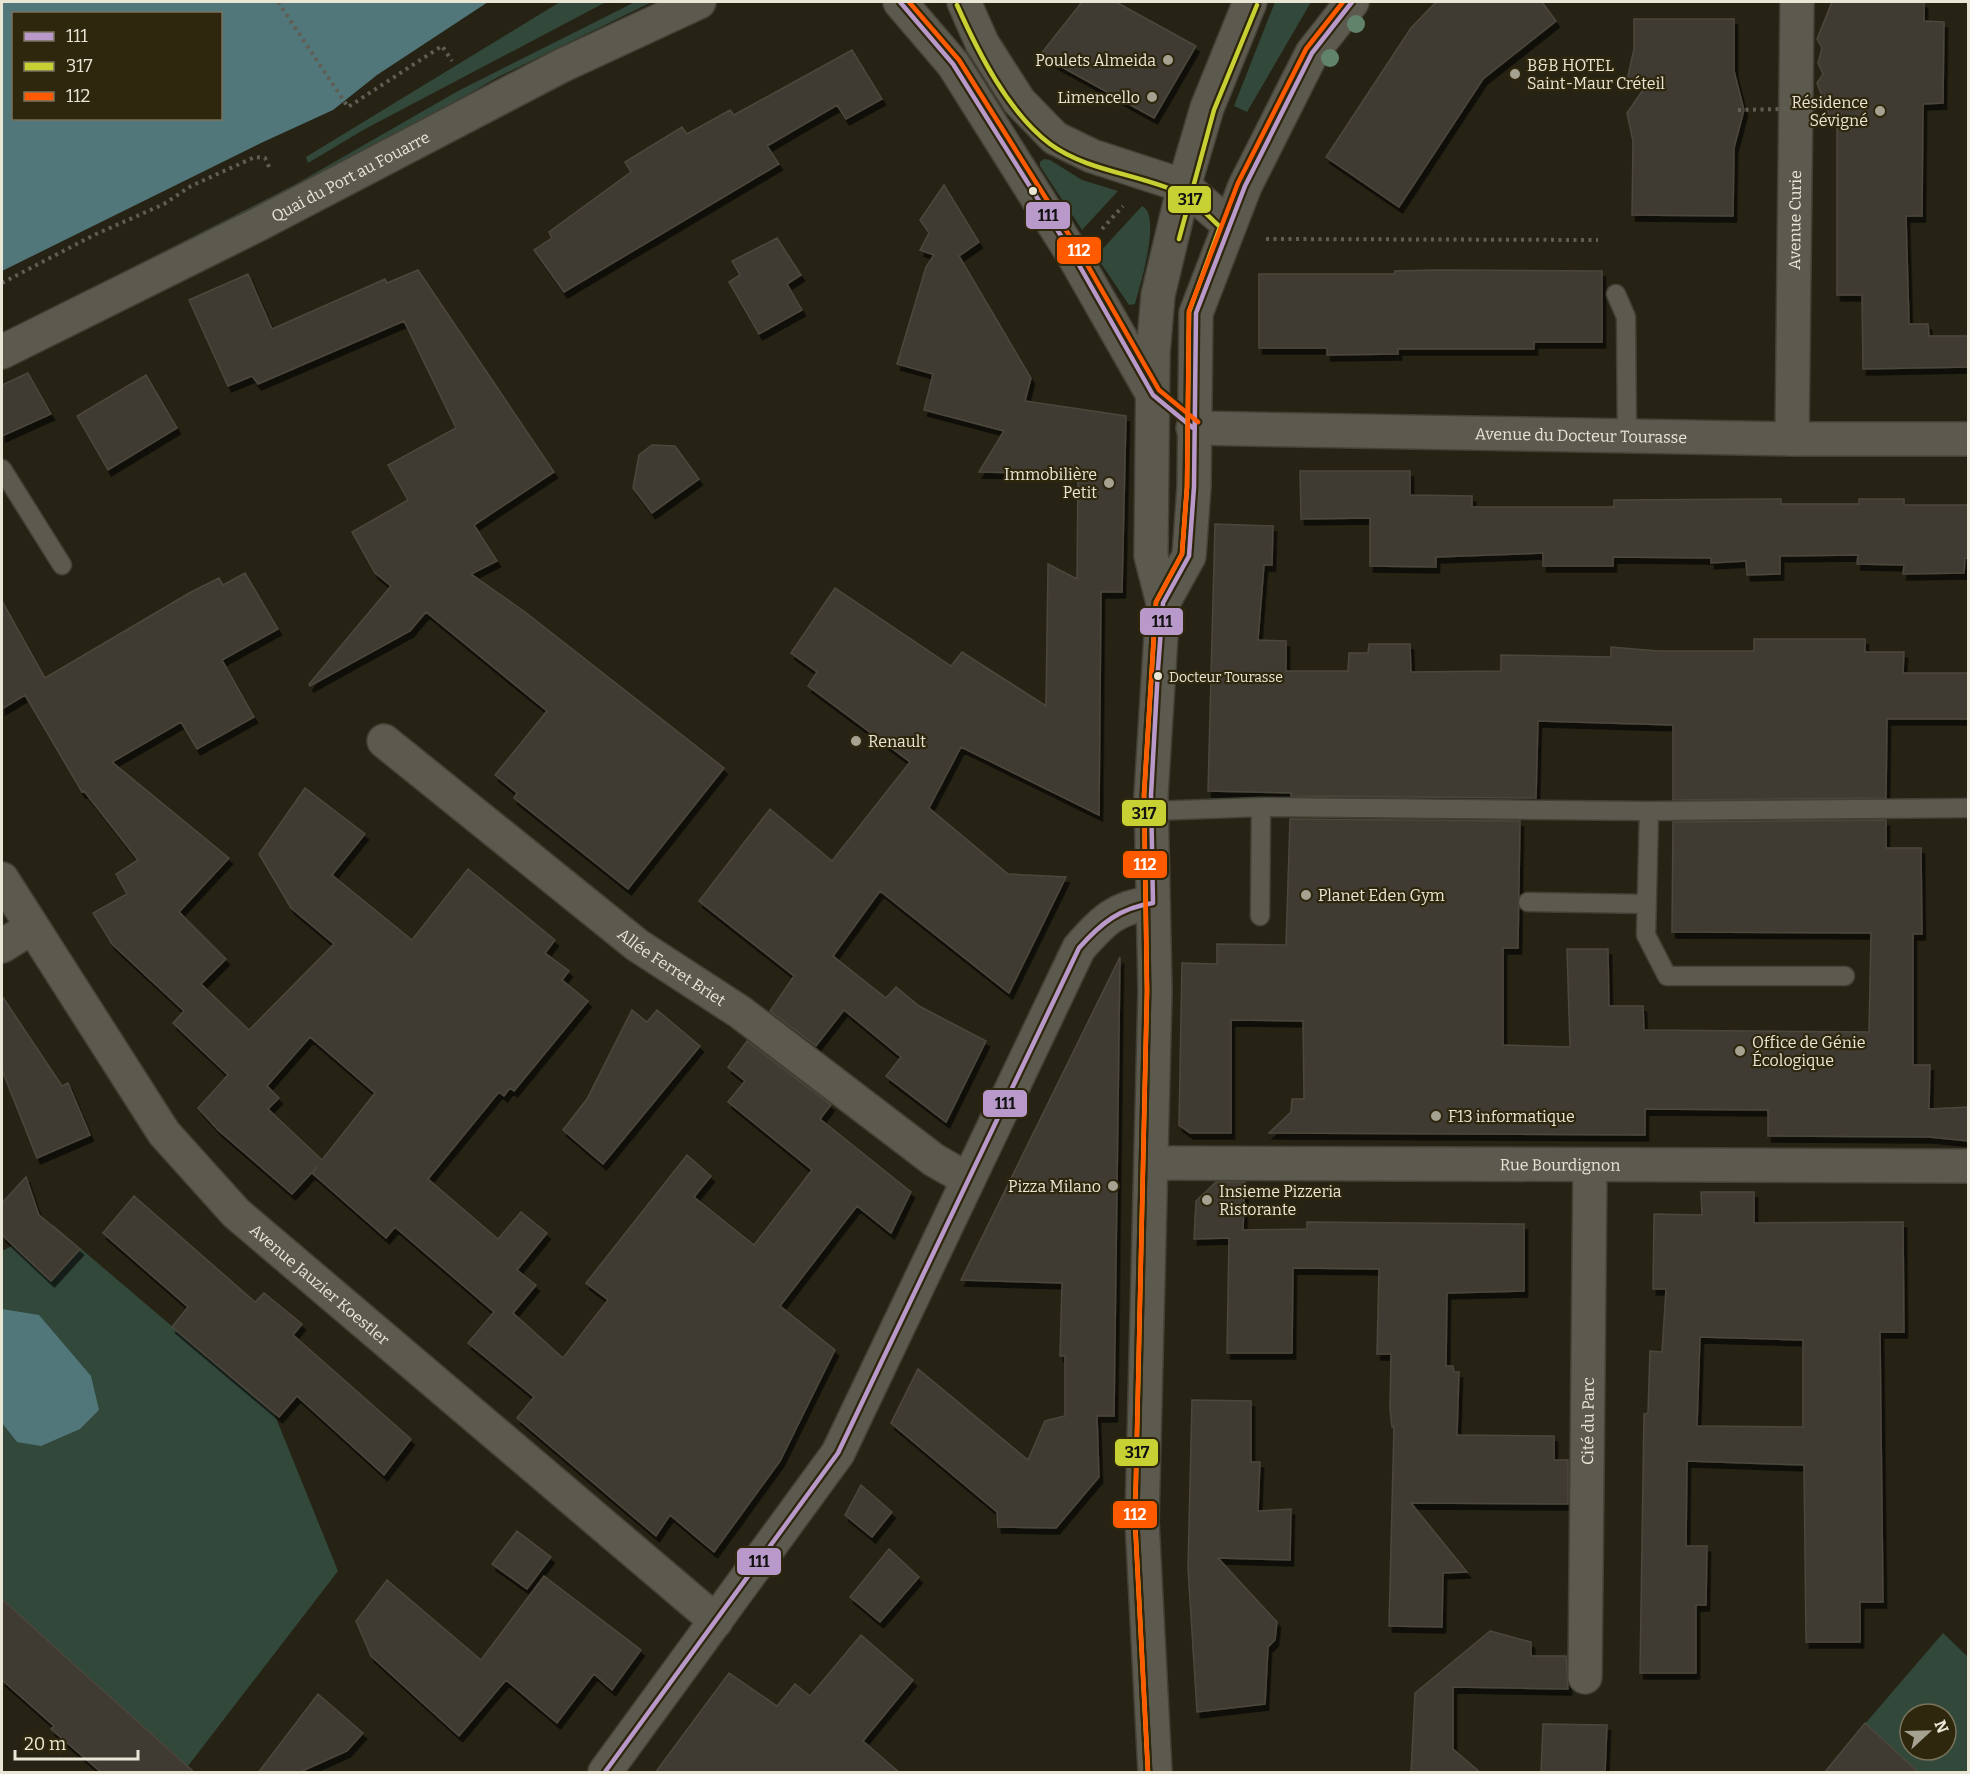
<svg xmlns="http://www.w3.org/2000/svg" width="1970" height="1774" viewBox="0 0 1970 1774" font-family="Bitter,serif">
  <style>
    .green { fill: #31483b; fill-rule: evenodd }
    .water { fill: #51777a; fill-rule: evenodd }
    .building { fill: #413b31; stroke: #4c473d; stroke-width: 1.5; fill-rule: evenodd; filter: url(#shadow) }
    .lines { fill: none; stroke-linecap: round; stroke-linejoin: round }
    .lane-casing { stroke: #434035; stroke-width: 21 }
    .street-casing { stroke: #434035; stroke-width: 36 }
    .secondary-casing { stroke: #434035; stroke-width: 36 }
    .path { stroke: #605e54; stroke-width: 4; stroke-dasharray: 3 4.5; stroke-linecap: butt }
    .lane { stroke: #5c594e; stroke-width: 18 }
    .street { stroke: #5c594e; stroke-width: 33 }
    .secondary { stroke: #5c594e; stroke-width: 33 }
    .path-bridge { stroke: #605e54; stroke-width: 4; stroke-dasharray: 3 4.5; stroke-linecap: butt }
    .bus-1-casing { stroke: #2e270d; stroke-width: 9 }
    .bus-2-casing { stroke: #2e270d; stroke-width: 9 }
    .bus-3-casing { stroke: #2e270d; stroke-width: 9 }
    .bus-1 { stroke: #b899ca; stroke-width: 4.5 }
    .bus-2 { stroke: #c8d134; stroke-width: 4.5 }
    .bus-3 { stroke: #ff5a00; stroke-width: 4.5 }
    .tree { fill: #61836c }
    .poi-dot { fill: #a5a292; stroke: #2e270d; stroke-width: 2 }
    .bus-dot { fill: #eae6d6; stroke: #2e270d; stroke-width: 2 }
    .labels { text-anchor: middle; stroke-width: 4.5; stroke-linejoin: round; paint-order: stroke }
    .bus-label { font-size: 14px; fill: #eae6d6; stroke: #2e270d; text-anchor: start }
    .poi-label { font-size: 16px; fill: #eae6d6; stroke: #2e270d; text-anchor: start }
    .street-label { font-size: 16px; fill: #eae6d6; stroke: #2e270d }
    .line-badge { stroke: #2e270d; stroke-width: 2 }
    .badge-label { font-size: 16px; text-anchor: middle; font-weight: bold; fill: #fff }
    .pale-badge-label { font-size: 16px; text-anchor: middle; font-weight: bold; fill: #111 }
  </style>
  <defs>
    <filter id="shadow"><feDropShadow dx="3.5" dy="6" stdDeviation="0" flood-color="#0009"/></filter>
  </defs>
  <rect width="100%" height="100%" fill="#262315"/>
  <path class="green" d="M 560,2 L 606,2 L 365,129 L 308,163 L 306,157 Z
    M 635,2 L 652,2 L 498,77 L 297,193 L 2,334 L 296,184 L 458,91 Z
    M 1275,2 L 1311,2 L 1247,112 L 1234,106 Z
    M 1044,159 L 1050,160 L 1082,180 L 1118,191 L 1082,230 L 1040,166 L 1040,162 Z
    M 1142,206 C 1162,215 1140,285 1135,304 L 1129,305 L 1096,256 Z
    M 53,1225 L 274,1413 L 338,1571 L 188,1766 L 2,1601 L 2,1251 Z
    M 1943,1633 L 1968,1657 L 1968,1772 L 1918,1772 L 1864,1725 ZM 1910,1714 L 1946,1714 L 1946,1750 L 1910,1750 Z"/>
  <path class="water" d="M 2,2 L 488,2 L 377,75 L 333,110 L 261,143 L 2,271 ZM 14,14 L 220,14 L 220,118 L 14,118 Z
    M 2,1309 L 39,1315 L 91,1376 L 99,1410 L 80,1429 L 41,1446 L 17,1442 L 2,1423 Z"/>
  <path class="building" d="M 1082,2 L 1116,2 L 1196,46 L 1154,118 L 1040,55 Z
    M 1436,2 L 1542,2 L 1556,21 L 1483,79 L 1399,207 L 1326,157 L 1411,28 Z
    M 1832,2 L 1924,2 L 1924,21 L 1944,22 L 1943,103 L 1923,104 L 1922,216 L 1906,216 L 1909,324 L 1928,324 L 1929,336 L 1968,336 L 1968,367 L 1863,369 L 1862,295 L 1837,295 L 1837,117 L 1830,117 L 1817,83 L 1823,74 L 1818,63 L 1822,48 L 1817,39 Z
    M 1634,19 L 1734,19 L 1734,71 L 1744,110 L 1734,148 L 1733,216 L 1632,215 L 1633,141 L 1627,113 L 1645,87 L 1627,80 L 1634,49 Z
    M 852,50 L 882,99 L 846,119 L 837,105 L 767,146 L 779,164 L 564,292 L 534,250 L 552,238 L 549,232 L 631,172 L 625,162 L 682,127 L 687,134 L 730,110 L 734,115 Z
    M 944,185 L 979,242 L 959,256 L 1031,378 L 1025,401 L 1126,416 L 1122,592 L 1101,592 L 1099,815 L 961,747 L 929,808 L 1008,874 L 1066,877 L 1009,993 L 880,891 L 833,956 L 886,998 L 896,987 L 919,1006 L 986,1041 L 946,1122 L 886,1076 L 901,1057 L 844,1010 L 816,1046 L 770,1011 L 794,976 L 699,901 L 770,809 L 832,861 L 910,762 L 808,686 L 817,672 L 791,653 L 835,588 L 951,666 L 962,652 L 1046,706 L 1048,564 L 1077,579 L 1078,474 L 979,472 L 1004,431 L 924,410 L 933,374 L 897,364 L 926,267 L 934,255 L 920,250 L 929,233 L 920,220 Z
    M 777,238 L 801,275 L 787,284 L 802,310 L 759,334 L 729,282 L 740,275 L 732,261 Z
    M 418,270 L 554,472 L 474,525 L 497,561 L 471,574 L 525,612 L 724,768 L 628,889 L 514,798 L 517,793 L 495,775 L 547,711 L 426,612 L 410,631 L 310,686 L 309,684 L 391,586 L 375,573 L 352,532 L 408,500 L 388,465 L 456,428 L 404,321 L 258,384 L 252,376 L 228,386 L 189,300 L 248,274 L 272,329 L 385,279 L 387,283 Z
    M 1436,270 L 1602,271 L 1602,342 L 1534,342 L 1534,349 L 1398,349 L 1398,354 L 1327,355 L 1327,348 L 1259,348 L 1259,274 L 1394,274 L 1395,271 Z
    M 28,373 L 51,414 L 2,436 L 2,385 Z
    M 146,375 L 177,428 L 108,470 L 77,416 Z
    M 652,445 L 675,446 L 699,479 L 652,513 L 633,488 L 639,455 Z
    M 1300,471 L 1410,471 L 1410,495 L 1472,496 L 1472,507 L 1614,507 L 1614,500 L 1781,499 L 1781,504 L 1859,504 L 1859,499 L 1904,499 L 1904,505 L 1968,505 L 1968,558 L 1965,558 L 1964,573 L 1903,574 L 1904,565 L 1857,564 L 1858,555 L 1780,556 L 1780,574 L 1747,575 L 1746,561 L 1711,563 L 1711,558 L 1613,557 L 1613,566 L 1543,566 L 1543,553 L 1436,557 L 1436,567 L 1370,566 L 1370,518 L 1301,519 Z
    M 1215,524 L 1273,526 L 1272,565 L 1264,565 L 1258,640 L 1286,641 L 1286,671 L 1348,671 L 1349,653 L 1368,653 L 1369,644 L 1410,644 L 1411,672 L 1501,671 L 1501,655 L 1611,657 L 1611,647 L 1658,651 L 1754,651 L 1754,639 L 1865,639 L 1865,652 L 1904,652 L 1903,673 L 1968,673 L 1968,719 L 1887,719 L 1886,798 L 1673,800 L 1673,725 L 1538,721 L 1536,798 L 1291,796 L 1291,793 L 1208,791 Z
    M 245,573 L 278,629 L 222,660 L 254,717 L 197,749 L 181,722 L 112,762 L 229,858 L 179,912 L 226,959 L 201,984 L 249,1030 L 334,944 L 291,908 L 259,854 L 305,788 L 365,834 L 332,875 L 412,940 L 468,869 L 555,940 L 545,953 L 569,971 L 562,980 L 588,1001 L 514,1091 L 510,1088 L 504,1096 L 499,1092 L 428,1179 L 498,1239 L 521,1212 L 547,1233 L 517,1270 L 536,1285 L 513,1313 L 563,1358 L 608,1300 L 586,1283 L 687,1155 L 711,1176 L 694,1197 L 754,1245 L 812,1170 L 728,1102 L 745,1081 L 728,1067 L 747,1041 L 831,1105 L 820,1119 L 911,1192 L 891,1233 L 857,1206 L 780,1306 L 835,1350 L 780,1461 L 714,1552 L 670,1515 L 656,1536 L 517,1418 L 534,1397 L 468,1343 L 494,1312 L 395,1227 L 386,1238 L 312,1173 L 317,1167 L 292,1194 L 218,1130 L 198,1108 L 228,1075 L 173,1023 L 184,1011 L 112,944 L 93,913 L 127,894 L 116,874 L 138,860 L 84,791 L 82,792 L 25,695 L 2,709 L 2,601 L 45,678 L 191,592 L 219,578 L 223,585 ZM 310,1037 L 375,1093 L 322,1160 L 268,1109 L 279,1098 L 267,1086 Z
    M 1290,819 L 1520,821 L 1518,948 L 1503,948 L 1503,1045 L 1570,1047 L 1567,949 L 1608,949 L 1609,1006 L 1643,1006 L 1644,1030 L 1869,1032 L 1871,933 L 1672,932 L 1673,822 L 1886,820 L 1886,848 L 1921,848 L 1922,934 L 1913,934 L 1913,1065 L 1930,1065 L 1929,1109 L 1968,1107 L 1968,1141 L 1929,1137 L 1768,1136 L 1768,1110 L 1645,1109 L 1645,1135 L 1269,1133 L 1291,1112 L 1292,1099 L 1304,1099 L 1303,1021 L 1231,1020 L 1231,1133 L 1190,1133 L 1179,1125 L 1182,963 L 1217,964 L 1217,944 L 1286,945 Z
    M 1120,957 L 1114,1416 L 1097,1416 L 1099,1477 L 1056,1528 L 998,1527 L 997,1512 L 891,1423 L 918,1369 L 1028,1460 L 1045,1421 L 1065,1416 L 1065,1356 L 1060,1356 L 1062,1283 L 961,1280 Z
    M 2,996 L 62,1086 L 68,1083 L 90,1135 L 37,1158 L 2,1070 Z
    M 632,1010 L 647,1022 L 657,1010 L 700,1046 L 603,1164 L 563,1130 L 587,1099 Z
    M 26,1177 L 39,1215 L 80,1249 L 51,1281 L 2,1235 L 2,1203 Z
    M 1216,1182 L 1245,1182 L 1243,1230 L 1307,1229 L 1307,1222 L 1524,1224 L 1524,1291 L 1447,1293 L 1446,1366 L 1453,1366 L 1454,1372 L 1459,1372 L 1457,1435 L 1554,1436 L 1554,1460 L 1568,1460 L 1568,1504 L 1411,1503 L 1467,1572 L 1443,1573 L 1442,1627 L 1389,1626 L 1394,1427 L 1392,1427 L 1390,1409 L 1391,1354 L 1377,1354 L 1379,1269 L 1293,1268 L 1292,1353 L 1227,1353 L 1229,1238 L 1194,1239 L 1196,1201 Z
    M 1701,1192 L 1754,1192 L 1754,1223 L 1903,1222 L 1904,1332 L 1880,1332 L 1883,1602 L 1860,1602 L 1860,1642 L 1806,1642 L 1804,1465 L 1687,1461 L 1686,1546 L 1707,1546 L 1706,1605 L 1696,1605 L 1696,1673 L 1640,1673 L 1644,1414 L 1648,1413 L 1650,1351 L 1662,1352 L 1666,1289 L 1653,1289 L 1654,1214 L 1702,1215 ZM 1700,1337 L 1803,1340 L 1803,1427 L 1697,1426 Z
    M 134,1196 L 255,1302 L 264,1293 L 302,1324 L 293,1335 L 411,1439 L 384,1475 L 297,1396 L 279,1417 L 172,1327 L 188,1307 L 103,1233 Z
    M 1192,1400 L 1251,1401 L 1251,1462 L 1260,1462 L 1258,1511 L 1291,1509 L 1290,1560 L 1218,1558 L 1277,1622 L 1275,1640 L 1268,1647 L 1265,1704 L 1197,1712 L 1188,1568 Z
    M 861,1485 L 892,1512 L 872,1537 L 845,1515 Z
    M 517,1531 L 551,1557 L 527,1589 L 492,1564 Z
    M 889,1549 L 919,1577 L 880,1622 L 850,1597 Z
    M 544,1576 L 641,1650 L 612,1690 L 594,1674 L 557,1723 L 506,1680 L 459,1736 L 371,1656 L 356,1621 L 387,1580 L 481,1660 Z
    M 2,1599 L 69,1660 L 195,1773 L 102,1773 L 51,1729 L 54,1726 L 2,1680 Z
    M 1490,1631 L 1531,1642 L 1531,1656 L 1566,1656 L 1568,1689 L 1453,1687 L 1453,1749 L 1481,1773 L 1411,1773 L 1415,1693 Z
    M 861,1635 L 913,1680 L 863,1741 L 900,1773 L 655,1773 L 729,1673 L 777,1706 L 795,1684 L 810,1696 Z
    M 318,1694 L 363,1733 L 347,1751 L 298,1773 L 258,1773 Z
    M 1865,1723 L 1919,1773 L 1824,1773 Z
    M 1543,1724 L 1607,1725 L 1605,1773 L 1541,1773 Z"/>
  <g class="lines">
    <defs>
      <path id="lane" d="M 1616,294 L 1626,317 L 1627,436
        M 2,469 L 62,565
        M 1152,811 L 1261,807 L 1649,811 L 1968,808
        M 1649,811 L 1646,935 L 1667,976 L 1845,976
        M 1528,902 L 1647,904
        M 1260,916 L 1261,807"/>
      <g id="street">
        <path id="s1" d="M 1193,428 L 1792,439 L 1968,439"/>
        <path id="s2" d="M 1792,439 L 1797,2"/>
        <path id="s3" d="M 384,741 L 637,945 L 740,1012 L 934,1160 L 967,1179"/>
        <path id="s4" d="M 2,879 L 164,1133 L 236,1213 L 716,1621"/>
        <path d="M 2,946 L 31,928"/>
        <path id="s5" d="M 1585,1677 L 1590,1165"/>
        <path d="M 605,1772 L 838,1453 L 1079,948 C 1103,921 1115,907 1153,903"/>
      </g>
      <g id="secondary">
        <path d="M 900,2 L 953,64 L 1075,258 L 1152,393"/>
        <path d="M 964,2 L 982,43 L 1019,101 L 1055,138 L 1092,156 L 1184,186 L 1229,225"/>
        <path id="s6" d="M 2,352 L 259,224 L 561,66 L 699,2"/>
        <path d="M 1163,603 L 1189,556 L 1194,487 L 1196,313 L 1245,186 L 1312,53 L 1352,2"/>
        <path id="s7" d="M 1152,1163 L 1968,1166"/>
        <path d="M 1155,1772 L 1142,1521 L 1155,991 L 1151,795 L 1163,603 L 1151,556 L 1153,353 L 1158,295 L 1184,186 L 1207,108 L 1250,2"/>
      </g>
    </defs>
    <use href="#lane" class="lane-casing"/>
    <use href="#street" class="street-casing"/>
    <use href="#secondary" class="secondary-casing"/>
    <path class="path" d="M 278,2 L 348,107 L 442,46 L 452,61
      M 1102,229 L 1123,206
      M 1266,239 L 1598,240
      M 2,283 L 94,235 L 164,204 L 191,186 L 255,157 L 265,158 L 270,169"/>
    <use href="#lane" class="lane"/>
    <use href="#street" class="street"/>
    <use href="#secondary" class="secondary"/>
    <path class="path-bridge" d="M 1738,110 L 1829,108"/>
    <defs>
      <path id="bus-1" d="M 900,2 L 953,64 L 1075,258 L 1153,395 L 1193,428
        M 1153,903 L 1151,795 L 1158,669 L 1163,603 L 1189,556 L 1194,487 L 1196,313 L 1245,186 L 1312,53 L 1352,2
        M 605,1772 L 838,1453 L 1079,948 C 1101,923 1120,908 1153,903"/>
      <path id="bus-2" d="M 957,5 C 978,52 1008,112 1050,144 C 1087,171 1138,174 1178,192 C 1193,199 1208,216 1220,227 L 1189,312 L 1187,487 L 1182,554 L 1156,602 L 1144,795 L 1147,991 L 1135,1521 L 1148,1772
        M 1179,239 L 1214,110 L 1257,5"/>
      <path id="bus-3" d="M 909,2 L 959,60 L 1081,254 L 1159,390 L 1198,422
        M 1148,1772 L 1135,1521 L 1147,991 L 1144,795 L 1156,602 L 1182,554 L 1187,487 L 1189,311 L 1238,183 L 1306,49 L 1343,2"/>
    </defs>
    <use href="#bus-1" class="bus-1-casing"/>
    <use href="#bus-2" class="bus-2-casing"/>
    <use href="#bus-3" class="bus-3-casing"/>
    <use href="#bus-1" class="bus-1"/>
    <use href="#bus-2" class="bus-2"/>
    <use href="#bus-3" class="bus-3"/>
  </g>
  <g class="tree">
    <circle cx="1356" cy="24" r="9"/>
    <circle cx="1330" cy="58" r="9"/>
  </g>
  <g class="poi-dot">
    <circle cx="1168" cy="60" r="6"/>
    <circle cx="1515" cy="74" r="6"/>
    <circle cx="1152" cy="97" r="6"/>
    <circle cx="1880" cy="111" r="6"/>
    <circle cx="1109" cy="483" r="6"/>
    <circle cx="856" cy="741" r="6"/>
    <circle cx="1306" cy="895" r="6"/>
    <circle cx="1740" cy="1051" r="6"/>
    <circle cx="1436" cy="1116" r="6"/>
    <circle cx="1113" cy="1186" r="6"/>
    <circle cx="1207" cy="1200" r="6"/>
  </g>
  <g class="bus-dot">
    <circle cx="1033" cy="191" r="5"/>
    <circle cx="1158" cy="676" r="5"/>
  </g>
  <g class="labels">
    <g class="bus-label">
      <text x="1169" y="682">Docteur Tourasse</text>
    </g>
    <g class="poi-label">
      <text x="1156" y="66" text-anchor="end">Poulets Almeida</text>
      <text x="1527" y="71">B&amp;B HOTEL<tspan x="1527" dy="18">Saint-Maur Créteil</tspan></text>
      <text x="1140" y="103" text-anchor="end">Limencello</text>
      <text x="1868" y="108" text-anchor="end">Résidence<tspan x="1868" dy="18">Sévigné</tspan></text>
      <text x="1097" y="480" text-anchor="end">Immobilière<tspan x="1097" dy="18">Petit</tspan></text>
      <text x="868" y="747">Renault</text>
      <text x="1318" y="901">Planet Eden Gym</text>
      <text x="1752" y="1048">Office de Génie<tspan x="1752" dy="18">Écologique</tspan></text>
      <text x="1448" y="1122">F13 informatique</text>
      <text x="1101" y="1192" text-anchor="end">Pizza Milano</text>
      <text x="1219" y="1197">Insieme Pizzeria<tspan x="1219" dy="18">Ristorante</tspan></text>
    </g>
    <g class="street-label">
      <text dy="6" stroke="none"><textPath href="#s6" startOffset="390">Quai du Port au Fouarre</textPath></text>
      <text dy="6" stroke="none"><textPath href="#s2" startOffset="219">Avenue Curie</textPath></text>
      <text dy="6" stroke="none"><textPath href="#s1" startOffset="388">Avenue du Docteur Tourasse</textPath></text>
      <text dy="6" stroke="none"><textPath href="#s3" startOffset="366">Allée Ferret Briet</textPath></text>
      <text dy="6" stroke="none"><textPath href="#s7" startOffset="408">Rue Bourdignon</textPath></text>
      <text dy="6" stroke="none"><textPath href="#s4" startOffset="519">Avenue Jauzier Koestler</textPath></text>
      <text dy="6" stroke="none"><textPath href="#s5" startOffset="256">Cité du Parc</textPath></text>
    </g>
  </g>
  <g class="line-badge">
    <rect x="1167" y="185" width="45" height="29" rx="6" fill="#c8d134"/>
    <rect x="1025" y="201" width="46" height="29" rx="6" fill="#b899ca"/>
    <rect x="1056" y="236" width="46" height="29" rx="6" fill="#ff5a00"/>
    <rect x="1139" y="607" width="45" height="29" rx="6" fill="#b899ca"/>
    <rect x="1121" y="799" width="46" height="28" rx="6" fill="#c8d134"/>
    <rect x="1122" y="850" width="46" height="29" rx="6" fill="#ff5a00"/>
    <rect x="982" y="1089" width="46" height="29" rx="6" fill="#b899ca"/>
    <rect x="1114" y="1438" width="45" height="29" rx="6" fill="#c8d134"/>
    <rect x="1112" y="1500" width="46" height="29" rx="6" fill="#ff5a00"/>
    <rect x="736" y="1547" width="46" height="29" rx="6" fill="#b899ca"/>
  </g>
  <g class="badge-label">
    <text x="1079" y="256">112</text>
    <text x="1145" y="870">112</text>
    <text x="1135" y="1520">112</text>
  </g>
  <g class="pale-badge-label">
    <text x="1190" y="205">317</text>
    <text x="1048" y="221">111</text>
    <text x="1162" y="627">111</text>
    <text x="1144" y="819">317</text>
    <text x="1005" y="1109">111</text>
    <text x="1137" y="1458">317</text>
    <text x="759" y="1567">111</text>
  </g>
  <rect width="1970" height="1774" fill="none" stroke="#eae6d6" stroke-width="6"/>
  <rect x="12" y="12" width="210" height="108" fill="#2e270d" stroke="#79735d" stroke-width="1.5"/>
  <rect x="24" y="32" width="30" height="9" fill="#b899ca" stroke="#79735d" stroke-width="1.5"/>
  <text x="66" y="42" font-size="18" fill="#eae6d6">111</text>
  <rect x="24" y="62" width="30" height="9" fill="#c8d134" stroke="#79735d" stroke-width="1.5"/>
  <text x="66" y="72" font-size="18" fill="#eae6d6">317</text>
  <rect x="24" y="92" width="30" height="9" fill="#ff5a00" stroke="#79735d" stroke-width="1.5"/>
  <text x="66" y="102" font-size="18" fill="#eae6d6">112</text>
  <g transform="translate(1928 1732) rotate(68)"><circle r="28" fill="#2e270d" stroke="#79735d" stroke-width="1.5"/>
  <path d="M0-4.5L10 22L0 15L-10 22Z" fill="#a5a292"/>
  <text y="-9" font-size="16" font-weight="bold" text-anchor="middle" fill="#eae6d6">N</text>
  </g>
  <path d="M15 1750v9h123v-9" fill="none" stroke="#eae6d6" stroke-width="3"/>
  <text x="24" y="1750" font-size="18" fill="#eae6d6" stroke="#2e270d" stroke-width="4.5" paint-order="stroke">20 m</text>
</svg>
